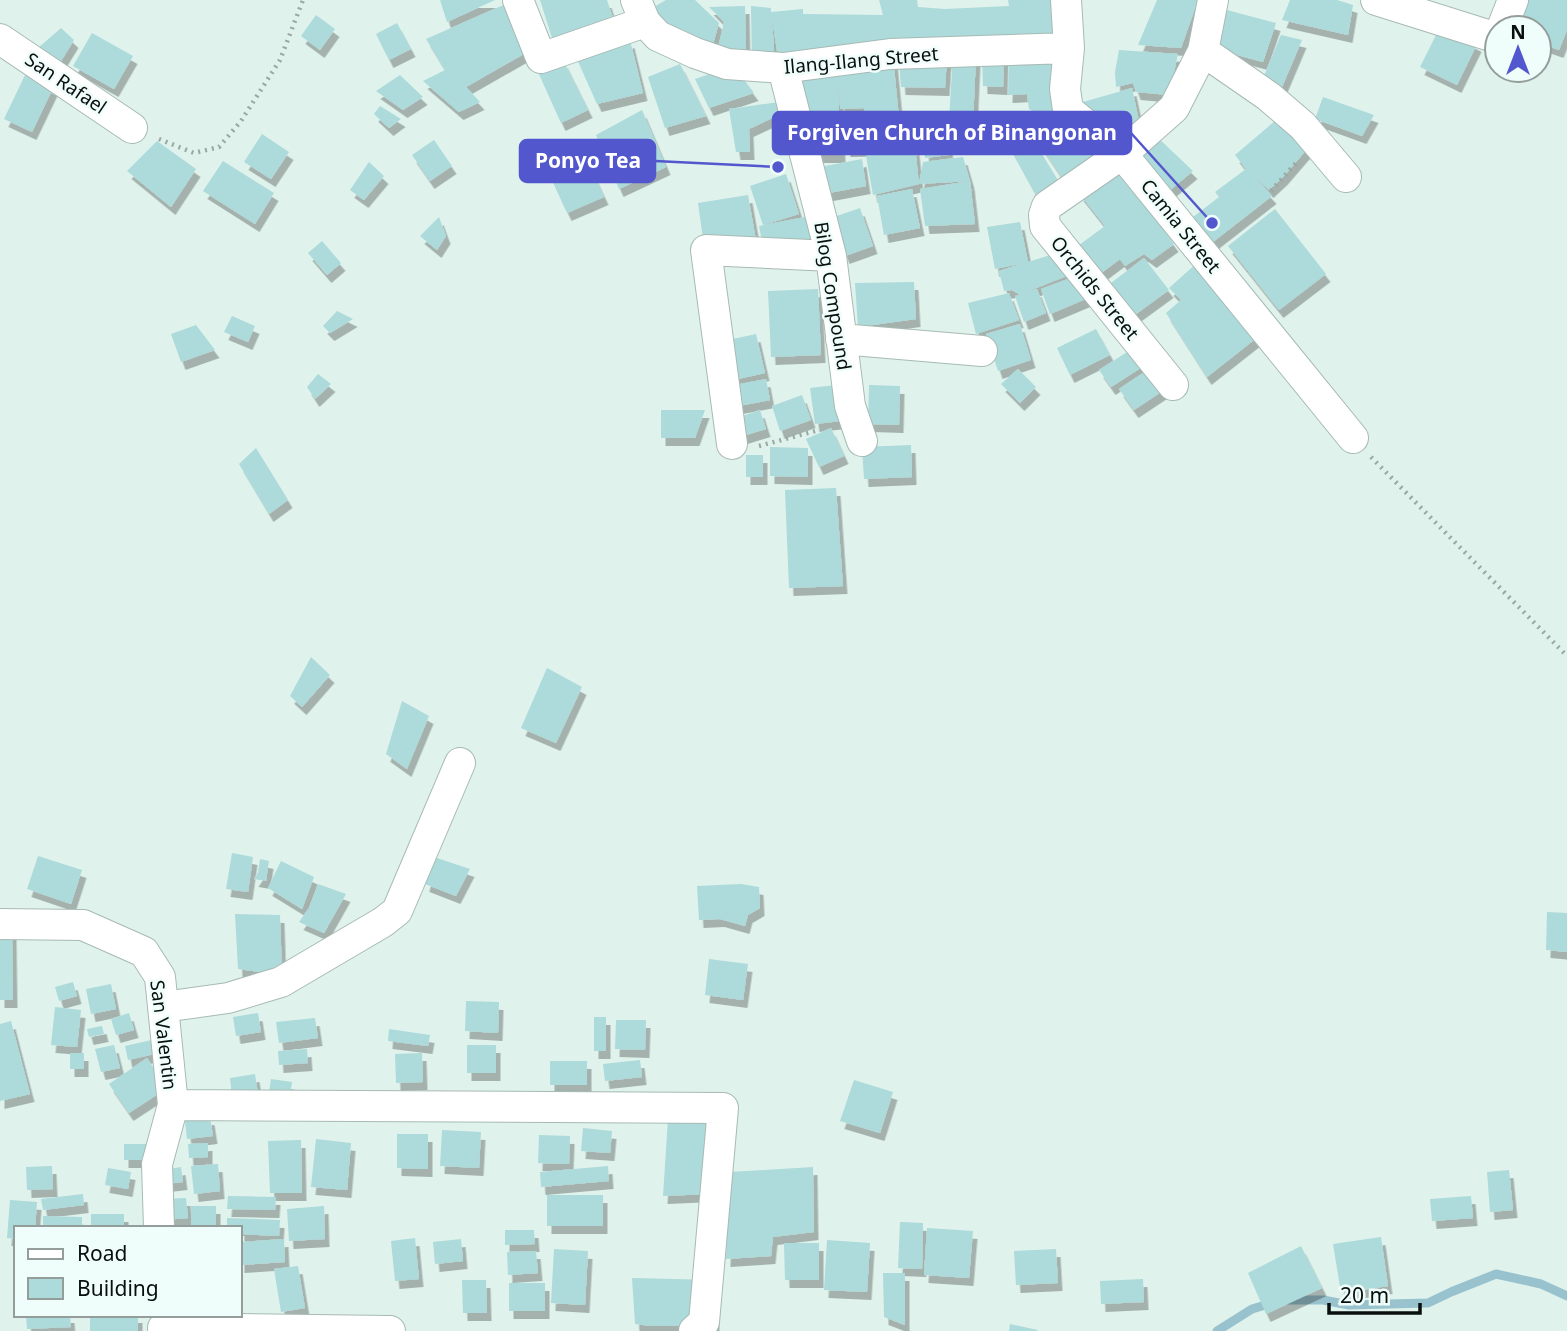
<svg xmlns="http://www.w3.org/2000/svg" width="1567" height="1331" viewBox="0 0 1567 1331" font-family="'Noto Sans',sans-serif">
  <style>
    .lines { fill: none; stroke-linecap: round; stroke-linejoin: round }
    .stream { stroke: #98c2cd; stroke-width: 9 }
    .building { fill: #addada; filter: url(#shadow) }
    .minor-casing { stroke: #a7bab4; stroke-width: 32 }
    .path { stroke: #99a8a3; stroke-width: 4.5; stroke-dasharray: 2 5; stroke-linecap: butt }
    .minor { stroke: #fff; stroke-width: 30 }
    .labels { text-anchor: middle; stroke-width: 5; stroke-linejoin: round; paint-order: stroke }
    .street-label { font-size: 19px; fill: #090f0d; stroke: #effefa }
    .leader { fill: none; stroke: #5357cd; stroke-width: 2.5 }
    .callout-dot { fill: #5357cd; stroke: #effefa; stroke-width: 2.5 }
    .callout { fill: #5357cd; stroke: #5357cd; stroke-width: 2.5 }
    .callout-label { font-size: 21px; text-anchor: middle; font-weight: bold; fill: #fff }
  </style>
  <defs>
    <filter id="shadow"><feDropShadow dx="4.5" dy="8" stdDeviation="0" flood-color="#0004"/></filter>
  </defs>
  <rect width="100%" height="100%" fill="#dff2ec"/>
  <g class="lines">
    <path class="stream" d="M 1285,1300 L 1323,1300 L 1349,1305 L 1428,1303 L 1451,1292 L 1496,1274 L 1541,1284 L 1567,1296
      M 1217,1331 L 1252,1309 L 1272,1303"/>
  </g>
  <path class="building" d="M 440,0 L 495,0 L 447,22 Z
    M 540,0 L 607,0 L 613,18 L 553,41 Z
    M 666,0 L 695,0 L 719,23 L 713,44 L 664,26 L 652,8 Z
    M 879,0 L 917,0 L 918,7 L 945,9 L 1009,6 L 1008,0 L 1058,0 L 1058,38 L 779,64 L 772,18 L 775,68 L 752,61 L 751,6 L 771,8 L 771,12 L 803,9 L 803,14 L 883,15 Z
    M 1157,0 L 1198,0 L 1181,48 L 1138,45 Z
    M 1290,0 L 1337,0 L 1353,5 L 1348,35 L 1282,20 Z
    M 1526,0 L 1567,0 L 1567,30 L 1559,50 L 1539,43 L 1539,28 L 1514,28 Z
    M 508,3 L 529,51 L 466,87 L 480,102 L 459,112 L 423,81 L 445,70 L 426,39 Z
    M 745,6 L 746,58 L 718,48 L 724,22 L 709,7 Z
    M 1223,9 L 1276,23 L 1263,62 L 1211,48 Z
    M 316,15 L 335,29 L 320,50 L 301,36 Z
    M 397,23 L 411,49 L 389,60 L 376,34 Z
    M 1441,25 L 1477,44 L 1457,85 L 1420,67 Z
    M 61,28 L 74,40 L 58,66 L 38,48 Z
    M 92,33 L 133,56 L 114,89 L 73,66 Z
    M 1281,35 L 1302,40 L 1279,94 L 1261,83 Z
    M 630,40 L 643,93 L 597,104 L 576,57 Z
    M 1119,50 L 1178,54 L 1169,95 L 1136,92 L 1133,83 L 1116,87 L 1115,72 Z
    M 1061,54 L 1059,110 L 1044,118 L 1029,109 L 1027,94 L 1008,95 L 1009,57 Z
    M 953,55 L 976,57 L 973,122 L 949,120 Z
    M 982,55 L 1004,55 L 1003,87 L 983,86 Z
    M 893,57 L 902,148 L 846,149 L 844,113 L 864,114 L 864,108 L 840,109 L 840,84 L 838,130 L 812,131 L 786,76 Z
    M 947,58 L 945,88 L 901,87 L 899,61 Z
    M 563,60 L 588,110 L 561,123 L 538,72 Z
    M 680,64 L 706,116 L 665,128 L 648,77 Z
    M 724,69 L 739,73 L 754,93 L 709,108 L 695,79 Z
    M 25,75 L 53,88 L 32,132 L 4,119 Z
    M 400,75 L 423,97 L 403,110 L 376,91 Z
    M 1132,88 L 1139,121 L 1102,132 L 1085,119 L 1083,102 Z
    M 1323,97 L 1374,115 L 1362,136 L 1315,119 Z
    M 779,102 L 781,114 L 749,129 L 750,152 L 736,152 L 729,109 Z
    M 380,106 L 401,119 L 389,128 L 374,114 Z
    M 642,110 L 666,167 L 619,189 L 596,135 Z
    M 1063,113 L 1110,155 L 1067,185 L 1030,130 Z
    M 1283,114 L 1314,141 L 1283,177 L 1269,190 L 1253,175 L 1272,196 L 1204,249 L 1184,224 L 1219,197 L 1215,192 L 1246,169 L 1235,155 Z
    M 947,131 L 949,155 L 925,158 L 923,134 Z
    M 1028,131 L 1063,189 L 1039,201 L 1005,139 Z
    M 262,134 L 289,152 L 271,179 L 244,162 Z
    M 808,134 L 840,134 L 841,155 L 812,155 Z
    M 1155,135 L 1193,171 L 1163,196 L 1129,157 Z
    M 434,140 L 452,166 L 430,181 L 412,155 Z
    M 157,141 L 196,169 L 171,207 L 127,171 Z
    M 578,141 L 604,197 L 567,213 L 540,154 Z
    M 915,147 L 919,184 L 873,195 L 866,156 Z
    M 963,157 L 970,181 L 919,184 L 923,162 Z
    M 862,159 L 866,186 L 813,196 L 809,169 Z
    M 223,161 L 274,193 L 255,224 L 203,191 Z
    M 369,162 L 384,176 L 364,200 L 350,190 Z
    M 1117,166 L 1174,244 L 1152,260 L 1144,254 L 1125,266 L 1120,259 L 1096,277 L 1075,248 L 1105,226 L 1079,193 Z
    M 786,174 L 799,214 L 763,225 L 750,186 Z
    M 970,181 L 975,224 L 925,226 L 920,189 Z
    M 912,189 L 920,228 L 884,235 L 877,196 Z
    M 748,195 L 757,246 L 704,246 L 698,203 Z
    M 860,208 L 873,246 L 845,256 L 831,218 Z
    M 1275,209 L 1326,274 L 1279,310 L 1228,246 Z
    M 439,217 L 446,236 L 437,250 L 420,236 Z
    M 805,217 L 816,248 L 763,246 L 759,226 Z
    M 1020,222 L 1028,262 L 1060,252 L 1072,274 L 1026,292 L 1037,289 L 1046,313 L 1024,322 L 1015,296 L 1020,295 L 1012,290 L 1004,291 L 999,271 L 1024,263 L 995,269 L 987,227 Z
    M 322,241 L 341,263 L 327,275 L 308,253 Z
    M 1144,258 L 1169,290 L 1132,317 L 1107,286 Z
    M 1198,262 L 1259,336 L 1207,377 L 1166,313 L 1181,300 L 1169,288 Z
    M 1076,276 L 1093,296 L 1050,314 L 1041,289 Z
    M 914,282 L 916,319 L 858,327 L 855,283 Z
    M 818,289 L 821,355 L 771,357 L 768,291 Z
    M 1009,293 L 1019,320 L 976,334 L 968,303 Z
    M 337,311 L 353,319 L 330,333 L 323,326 Z
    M 232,316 L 255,326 L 248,342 L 224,332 Z
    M 1020,324 L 1031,360 L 998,371 L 986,334 Z
    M 196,325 L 215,350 L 181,362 L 171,334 Z
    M 1096,329 L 1110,355 L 1070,375 L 1057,348 Z
    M 756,334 L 765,373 L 729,381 L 728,340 Z
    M 1138,345 L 1150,362 L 1111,387 L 1099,370 Z
    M 1155,365 L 1170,386 L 1134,410 L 1119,389 Z
    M 1018,369 L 1036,387 L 1020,403 L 1001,384 Z
    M 318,374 L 331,384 L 315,399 L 307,387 Z
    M 766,379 L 770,400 L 733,407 L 729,386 Z
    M 836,385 L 841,421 L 815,424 L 810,388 Z
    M 869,385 L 900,386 L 899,425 L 868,424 Z
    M 802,395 L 811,420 L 780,431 L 772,406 Z
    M 661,410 L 705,410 L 695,438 L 661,438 Z
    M 760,410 L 766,429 L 740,437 L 734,419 Z
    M 831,428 L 844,456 L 819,467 L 806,439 Z
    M 911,445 L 912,477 L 864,479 L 862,447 Z
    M 770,447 L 808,448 L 808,477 L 770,476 Z
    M 256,448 L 288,500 L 269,514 L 239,464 Z
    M 746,455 L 763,455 L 763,477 L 746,477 Z
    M 836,488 L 843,586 L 789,588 L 785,490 Z
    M 311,657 L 330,675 L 302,707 L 290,696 Z
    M 547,668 L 582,687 L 556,743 L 521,728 Z
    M 402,701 L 429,716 L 407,769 L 386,754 Z
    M 232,853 L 253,857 L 248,892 L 226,889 Z
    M 38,856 L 82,870 L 71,904 L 27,889 Z
    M 431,856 L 470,869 L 456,896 L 425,884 Z
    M 260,859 L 269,861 L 266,881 L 254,879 L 258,873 Z
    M 281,861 L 314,877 L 302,909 L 268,888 Z
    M 318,884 L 346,894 L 324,933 L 299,922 L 309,908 Z
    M 741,884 L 759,887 L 760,908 L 748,915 L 745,926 L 720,919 L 699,920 L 697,886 Z
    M 1547,912 L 1567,913 L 1567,952 L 1546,950 Z
    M 235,914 L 280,915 L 282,975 L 238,969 Z
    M 12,931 L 13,1000 L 0,1000 L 0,932 Z
    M 709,959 L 748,964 L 743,1000 L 705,995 Z
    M 73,982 L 77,996 L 59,1001 L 55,987 Z
    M 111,984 L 116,1009 L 91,1014 L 86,989 Z
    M 466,1001 L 499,1002 L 498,1033 L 465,1031 Z
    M 55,1007 L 81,1010 L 77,1047 L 51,1045 Z
    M 129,1013 L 134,1030 L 116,1035 L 111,1019 Z
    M 258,1013 L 261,1032 L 236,1036 L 233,1017 Z
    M 594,1017 L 606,1017 L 606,1051 L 594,1051 Z
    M 315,1018 L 318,1038 L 279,1043 L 276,1022 Z
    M 616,1020 L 646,1020 L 645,1050 L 615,1049 Z
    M 11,1021 L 30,1094 L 0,1101 L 0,1024 Z
    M 102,1026 L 104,1034 L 89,1037 L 87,1029 Z
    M 389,1029 L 430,1035 L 428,1046 L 388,1041 Z
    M 156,1039 L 159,1053 L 128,1060 L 125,1046 Z
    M 114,1045 L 120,1068 L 101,1072 L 95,1049 Z
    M 467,1045 L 496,1045 L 496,1073 L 467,1073 Z
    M 307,1049 L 308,1063 L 279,1065 L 278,1051 Z
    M 70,1053 L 84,1053 L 84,1069 L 70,1069 Z
    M 422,1053 L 423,1082 L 396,1083 L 395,1054 Z
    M 147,1058 L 167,1088 L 129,1113 L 109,1084 Z
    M 640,1060 L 642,1077 L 605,1081 L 603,1064 Z
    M 550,1061 L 587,1061 L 587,1085 L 550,1085 Z
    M 255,1074 L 258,1094 L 232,1097 L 230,1078 Z
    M 271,1079 L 292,1082 L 289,1102 L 268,1099 Z
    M 854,1080 L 893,1092 L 880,1133 L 840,1121 Z
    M 210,1117 L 213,1136 L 187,1139 L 185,1120 Z
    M 668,1119 L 714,1121 L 709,1194 L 663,1196 Z
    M 583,1128 L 612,1131 L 610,1153 L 581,1151 Z
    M 442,1130 L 481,1132 L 479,1168 L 440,1166 Z
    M 397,1134 L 428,1134 L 428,1169 L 397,1168 Z
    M 539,1135 L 570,1136 L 569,1164 L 538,1163 Z
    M 316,1139 L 351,1143 L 347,1190 L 311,1187 Z
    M 301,1140 L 302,1193 L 270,1193 L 268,1141 Z
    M 208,1143 L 208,1157 L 189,1158 L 188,1144 Z
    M 124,1144 L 151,1144 L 151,1160 L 124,1160 Z
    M 218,1164 L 220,1191 L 194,1194 L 191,1166 Z
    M 52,1166 L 53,1189 L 27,1190 L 26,1167 Z
    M 608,1166 L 609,1181 L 541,1187 L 540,1172 Z
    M 181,1167 L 183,1182 L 166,1184 L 164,1170 Z
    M 813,1167 L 814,1232 L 773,1237 L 771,1256 L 726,1259 L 729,1172 Z
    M 108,1168 L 131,1172 L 128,1189 L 105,1185 Z
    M 1509,1170 L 1513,1210 L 1490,1212 L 1487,1172 Z
    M 83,1194 L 84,1205 L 43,1210 L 41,1199 Z
    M 547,1195 L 603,1195 L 603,1226 L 547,1226 Z
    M 228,1196 L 276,1197 L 275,1210 L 227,1209 Z
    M 1471,1196 L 1473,1218 L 1432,1221 L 1430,1199 Z
    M 186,1198 L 188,1218 L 164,1220 L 163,1199 Z
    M 10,1200 L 37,1202 L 35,1228 L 16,1228 L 16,1239 L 7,1238 Z
    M 191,1206 L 216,1206 L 216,1226 L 191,1226 Z
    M 324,1206 L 325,1239 L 289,1241 L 287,1209 Z
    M 91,1214 L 124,1214 L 124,1228 L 91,1228 Z
    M 43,1216 L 82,1217 L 82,1228 L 43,1228 Z
    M 227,1218 L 280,1220 L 279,1236 L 240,1234 L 240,1228 L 227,1228 Z
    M 900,1222 L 923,1223 L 922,1269 L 898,1268 Z
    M 927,1228 L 973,1231 L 969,1278 L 924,1275 Z
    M 505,1230 L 534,1230 L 535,1244 L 505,1245 Z
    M 1381,1237 L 1388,1286 L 1341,1293 L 1333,1244 Z
    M 415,1238 L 419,1279 L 395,1281 L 391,1241 Z
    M 284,1239 L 285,1262 L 240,1265 L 240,1242 Z
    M 461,1239 L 463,1261 L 435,1264 L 433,1242 Z
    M 827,1240 L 870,1243 L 867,1292 L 824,1290 Z
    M 784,1243 L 819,1243 L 819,1280 L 785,1280 Z
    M 1301,1246 L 1322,1288 L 1266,1314 L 1248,1273 Z
    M 554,1249 L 588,1251 L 585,1305 L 551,1303 Z
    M 1056,1249 L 1058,1283 L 1016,1285 L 1014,1251 Z
    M 536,1251 L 538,1273 L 508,1275 L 507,1252 Z
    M 298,1266 L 305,1308 L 281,1312 L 274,1269 Z
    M 883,1273 L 905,1273 L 905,1325 L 884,1317 Z
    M 632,1278 L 715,1280 L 715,1325 L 651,1326 L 635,1324 Z
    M 1143,1279 L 1144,1302 L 1101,1304 L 1100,1281 Z
    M 462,1280 L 486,1280 L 487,1313 L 463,1313 Z
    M 509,1283 L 545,1283 L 545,1311 L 509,1311 Z
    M 26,1315 L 70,1315 L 71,1327 L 27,1329 Z
    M 90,1315 L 138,1315 L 138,1331 L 90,1331 Z
    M 1010,1324 L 1038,1330 L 1037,1331 L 1009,1331 Z"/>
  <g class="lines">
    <defs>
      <path id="minor" d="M 518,0 L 541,58 L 645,22
        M 636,0 L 645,22 L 658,36 L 695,53 L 727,64 L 783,68 L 890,54 L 1069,48
        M 1066,0 L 1069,48 L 1065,89 L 1068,110 L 1122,154 L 1353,438
        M 1376,0 L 1497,38
        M 1502,28 L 1513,0
        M 0,39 L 132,128
        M 1203,51 L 1268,96 L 1303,126 L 1346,177
        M 783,68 L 831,256 L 850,406 L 862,441
        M 841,339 L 982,351
        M 1173,385 L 1045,226 L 1044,215 L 1047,206 L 1122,154 L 1174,108 L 1203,51 L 1213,0
        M 732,444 L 706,250 L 831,256
        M 0,924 L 83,925 L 144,952 L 160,977 L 173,1105 L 157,1164 L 159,1228
        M 163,1007 L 228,998 L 281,982 L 383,922 L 397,911 L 460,763
        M 173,1105 L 723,1108 L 704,1322 L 694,1331
        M 163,1328 L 390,1331"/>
    </defs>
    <use href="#minor" class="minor-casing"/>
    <path class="path" d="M 159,139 L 194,153 L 219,147 L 241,121 L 280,60 L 303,0
      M 1271,191 L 1296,163
      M 759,446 L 819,430
      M 1371,457 L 1567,656"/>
    <use href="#minor" class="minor"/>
  </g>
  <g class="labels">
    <g class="street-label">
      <text transform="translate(861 60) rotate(-5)" y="7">Ilang-Ilang Street</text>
      <text transform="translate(66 83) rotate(34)" y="7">San Rafael</text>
      <text transform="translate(1181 226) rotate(51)" y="7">Camia Street</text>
      <text transform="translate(1095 288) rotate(51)" y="7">Orchids Street</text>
      <text transform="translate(833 296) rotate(81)" y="7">Bilog Compound</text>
      <text transform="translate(164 1035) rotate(83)" y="7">San Valentin</text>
    </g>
  </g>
  <path class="leader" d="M1212 223L1131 133M778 167L655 161"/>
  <g class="callout-dot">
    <circle cx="1212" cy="223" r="7"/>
    <circle cx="778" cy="167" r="7"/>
  </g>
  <g class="callout">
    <rect x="773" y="112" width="358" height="42" rx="7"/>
    <rect x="520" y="140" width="135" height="42" rx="7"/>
  </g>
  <g class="callout-label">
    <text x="952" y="140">Forgiven Church of Binangonan</text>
    <text x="588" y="168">Ponyo Tea</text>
  </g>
  <rect x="14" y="1226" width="228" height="91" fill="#effefa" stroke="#939e9b" stroke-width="2"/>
  <rect x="28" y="1249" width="35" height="10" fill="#ffffff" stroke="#939e9b" stroke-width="2"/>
  <text x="77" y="1261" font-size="21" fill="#090f0d">Road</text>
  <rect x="28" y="1278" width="35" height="21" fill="#addada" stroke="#939e9b" stroke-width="2"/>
  <text x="77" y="1296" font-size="21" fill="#090f0d">Building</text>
  <g transform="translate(1518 49)"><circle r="33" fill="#effefa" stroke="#939e9b" stroke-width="2"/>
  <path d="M0-5L12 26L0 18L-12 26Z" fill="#5357cd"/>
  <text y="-10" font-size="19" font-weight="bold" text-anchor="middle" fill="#090f0d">N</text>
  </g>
  <path d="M1329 1303v10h91v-10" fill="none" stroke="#090f0d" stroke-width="3.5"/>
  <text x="1340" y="1303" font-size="21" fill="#090f0d" stroke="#effefa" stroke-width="5" paint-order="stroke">20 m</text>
</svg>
